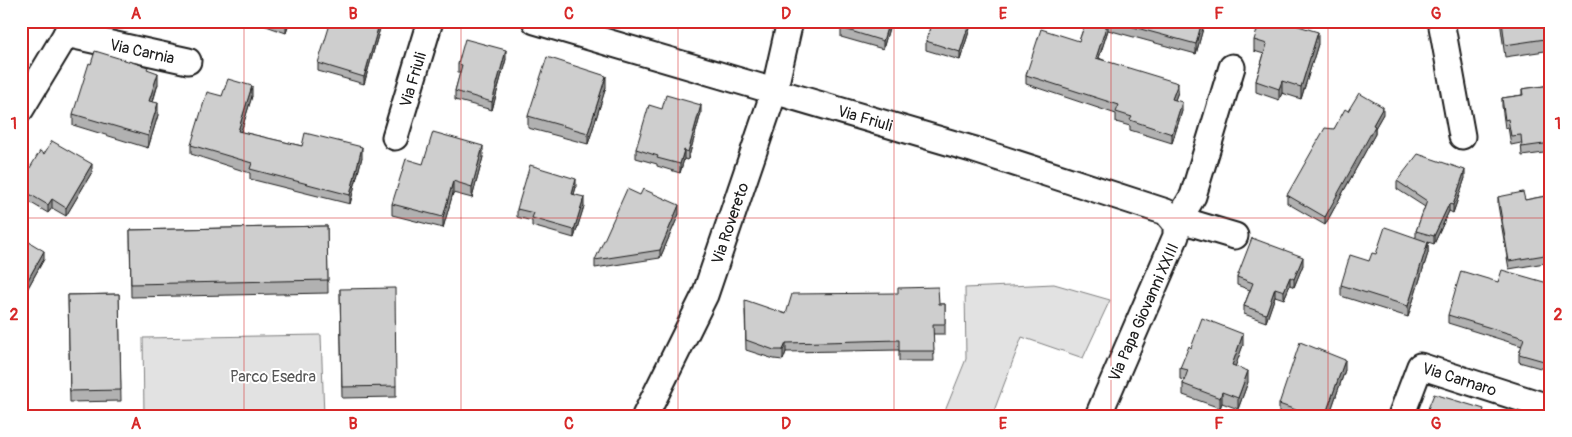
<svg xmlns="http://www.w3.org/2000/svg" width="1572" height="437" viewBox="0 0 1572 437" font-family="Pangolin,sans-serif">
  <style>
    .green { fill: #e2e2e2; stroke: #7f7f7f }
    .lines { fill: none; stroke-linecap: round; stroke-linejoin: round }
    .minor-casing { stroke: #1c1c1c; stroke-width: 29 }
    .minor { stroke: #fff; stroke-width: 25 }
    .wall { fill: #b1b1b1; stroke: #1c1c1c }
    .shaded-wall { fill: #909090; stroke: #1c1c1c }
    .building { fill: #cecece; stroke: #1c1c1c }
    .grid { fill: none; stroke: #d62828; stroke-width: 1; stroke-opacity: 0.55 }
    .labels { text-anchor: middle; stroke-width: 4; stroke-linejoin: round; paint-order: stroke }
    .street-label { font-size: 16px; fill: #1c1c1c; stroke: #fff }
    .park-label { font-size: 16px; fill: #575757; stroke: #fff }
    .neatline { fill: none; stroke: #d62828; stroke-width: 2 }
    .grid-label { font-size: 16px; text-anchor: middle; font-weight: bold; fill: #d62828 }
  </style>
  <rect width="100%" height="100%" fill="#fff"/>
  <filter id="ink" filterUnits="userSpaceOnUse"><feTurbulence type="fractalNoise" baseFrequency=".02" numOctaves="2"/><feDisplacementMap in="SourceGraphic" scale="10" xChannelSelector="R" yChannelSelector="G"/><feConvolveMatrix kernelMatrix="1 2 1 2 8 2 1 2 1" color-interpolation-filters="sRGB"/></filter>
  <g filter="url(#ink)">
    <path class="green" d="M 1054,284 L 1110,300 L 1083,358 L 1022,337 L 992,416 L 943,416 L 966,359 L 965,288 Z
      M 321,335 L 324,416 L 144,416 L 143,338 Z"/>
    <g class="lines">
      <defs>
        <g id="minor">
          <path id="s1" d="M 535,21 L 975,150 L 1166,212 L 1176,224 L 1176,236 L 1098,416"/>
          <path d="M 1441,21 L 1462,136"/>
          <path id="s2" d="M 66,34 L 188,61"/>
          <path d="M 21,109 L 74,21"/>
          <path id="s3" d="M 395,137 L 430,21"/>
          <path d="M 1176,224 L 1193,196 L 1232,67"/>
          <path d="M 1176,224 L 1188,222 L 1235,236"/>
          <path id="s4" d="M 645,416 L 705,295 L 774,92 L 790,21"/>
          <path id="s5" d="M 1401,416 L 1420,366 L 1551,408"/>
        </g>
      </defs>
      <use href="#minor" class="minor-casing"/>
      <use href="#minor" class="minor"/>
    </g>
    <path class="wall" d="M 252,21 L 290,21 L 286,33 Z
      M 381,21 L 381,25 L 364,84 L 318,71 L 318,63 Z
      M 843,21 L 891,21 L 883,49 L 841,37 L 841,28 Z
      M 932,21 L 978,21 L 978,23 L 972,22 L 960,60 L 926,50 L 926,41 Z
      M 1086,21 L 1205,21 L 1196,54 L 1108,30 L 1099,58 L 1178,92 L 1175,100 L 1182,111 L 1172,143 L 1130,130 L 1130,126 L 1116,122 L 1116,114 L 1026,84 L 1026,75 L 1079,41 Z
      M 1500,21 L 1543,21 L 1545,39 L 1545,51 L 1505,57 Z
      M 1254,40 L 1318,44 L 1301,99 L 1282,93 L 1279,100 L 1256,92 L 1256,81 L 1264,54 L 1254,51 Z
      M 506,59 L 492,110 L 455,100 L 455,91 L 460,73 L 458,73 L 458,64 Z
      M 148,70 L 158,84 L 153,102 L 158,115 L 148,148 L 73,125 L 73,114 Z
      M 1551,85 L 1551,152 L 1522,156 L 1521,143 L 1511,145 L 1508,127 L 1505,128 L 1502,106 L 1502,98 L 1522,95 L 1522,89 Z
      M 606,87 L 588,144 L 528,128 L 528,116 Z
      M 222,96 L 252,96 L 241,132 L 302,146 L 362,157 L 350,204 L 250,179 L 250,173 L 191,154 L 191,145 Z
      M 662,109 L 701,113 L 688,160 L 684,159 L 680,173 L 657,166 L 657,164 L 636,158 L 636,149 Z
      M 1348,111 L 1383,114 L 1375,128 L 1375,134 L 1325,225 L 1287,203 L 1287,195 L 1334,129 Z
      M 44,154 L 92,172 L 66,216 L 52,208 L 48,213 L 21,197 L 21,183 Z
      M 483,157 L 472,198 L 453,193 L 443,228 L 392,215 L 392,204 L 423,164 Z
      M 1465,178 L 1453,213 L 1449,211 L 1434,244 L 1428,242 L 1428,253 L 1408,317 L 1341,296 L 1341,285 L 1369,261 L 1416,237 L 1416,231 L 1425,207 L 1397,189 L 1397,181 Z
      M 576,187 L 574,194 L 584,206 L 574,238 L 532,226 L 532,221 L 517,217 L 517,209 Z
      M 1551,195 L 1551,262 L 1509,269 L 1498,205 L 1498,197 L 1525,200 Z
      M 679,214 L 660,258 L 595,268 L 595,260 Z
      M 327,226 L 328,293 L 131,297 L 130,230 Z
      M 21,237 L 44,259 L 25,293 L 21,291 Z
      M 1303,265 L 1294,287 L 1290,285 L 1284,299 L 1275,296 L 1266,322 L 1244,314 L 1244,306 L 1250,290 L 1237,285 L 1237,277 Z
      M 1498,282 L 1551,284 L 1551,371 L 1519,362 L 1519,354 L 1522,346 L 1448,323 L 1448,315 Z
      M 340,289 L 396,386 L 396,397 L 342,398 Z
      M 119,294 L 121,401 L 70,402 L 68,295 Z
      M 939,304 L 945,304 L 945,334 L 933,334 L 934,361 L 899,361 L 899,350 L 786,352 L 783,360 L 774,359 L 746,350 L 745,310 L 786,314 Z
      M 1243,345 L 1235,366 L 1248,382 L 1238,409 L 1222,403 L 1220,408 L 1183,395 L 1183,384 L 1184,380 L 1180,379 L 1180,368 L 1191,348 Z
      M 1345,370 L 1329,416 L 1282,416 L 1279,415 L 1279,404 Z"/>
    <path class="shaded-wall" d="M 287,21 L 290,21 L 286,33 L 286,24 Z
      M 380,21 L 381,21 L 381,25 L 364,84 L 364,77 Z
      M 889,21 L 891,21 L 883,49 L 883,41 Z
      M 970,21 L 972,22 L 960,60 L 960,52 Z
      M 1108,21 L 1108,30 L 1096,67 L 1096,58 Z
      M 1202,21 L 1205,21 L 1196,54 L 1196,44 Z
      M 1318,32 L 1318,44 L 1301,99 L 1301,87 Z
      M 506,50 L 506,59 L 492,110 L 492,102 Z
      M 158,73 L 158,84 L 149,112 L 149,101 Z
      M 606,76 L 606,87 L 588,144 L 588,133 Z
      M 1282,81 L 1282,93 L 1279,100 L 1279,89 Z
      M 1178,83 L 1178,92 L 1172,108 L 1172,99 Z
      M 252,86 L 252,96 L 238,141 L 238,131 Z
      M 1182,102 L 1182,111 L 1172,143 L 1172,134 Z
      M 158,103 L 158,115 L 148,148 L 148,136 Z
      M 701,105 L 701,113 L 688,160 L 688,152 Z
      M 1383,107 L 1383,114 L 1375,128 L 1375,134 L 1325,225 L 1325,217 L 1373,125 Z
      M 483,146 L 483,157 L 472,198 L 472,187 Z
      M 362,147 L 362,157 L 350,204 L 350,195 Z
      M 684,150 L 684,159 L 680,173 L 680,164 Z
      M 92,164 L 92,172 L 66,216 L 66,208 Z
      M 1465,170 L 1465,178 L 1453,213 L 1453,205 Z
      M 576,179 L 576,187 L 572,202 L 572,194 Z
      M 453,181 L 453,193 L 443,228 L 443,217 Z
      M 584,197 L 584,206 L 574,238 L 574,230 Z
      M 52,199 L 52,208 L 48,213 L 48,205 Z
      M 1449,204 L 1449,211 L 1434,244 L 1434,236 Z
      M 679,205 L 679,214 L 660,258 L 660,250 Z
      M 1428,242 L 1428,253 L 1408,317 L 1408,306 Z
      M 44,251 L 44,259 L 25,293 L 25,285 Z
      M 1303,257 L 1303,265 L 1294,287 L 1294,279 Z
      M 1290,277 L 1290,285 L 1284,299 L 1284,291 Z
      M 1275,288 L 1275,296 L 1266,322 L 1266,314 Z
      M 1243,334 L 1243,345 L 1232,376 L 1232,365 Z
      M 786,343 L 786,352 L 783,360 L 783,350 Z
      M 1345,360 L 1345,370 L 1329,416 L 1325,416 Z
      M 1248,371 L 1248,382 L 1238,409 L 1238,398 Z
      M 1222,392 L 1222,403 L 1220,408 L 1220,398 Z"/>
    <path class="building" d="M 277,21 L 287,21 L 286,24 Z
      M 331,21 L 380,21 L 364,77 L 318,63 Z
      M 843,21 L 889,21 L 883,41 L 841,28 Z
      M 932,21 L 970,21 L 960,52 L 926,41 Z
      M 1086,21 L 1108,21 L 1096,58 L 1178,83 L 1172,99 L 1182,102 L 1172,134 L 1130,120 L 1132,117 L 1116,112 L 1119,105 L 1026,75 L 1041,29 L 1079,41 Z
      M 1111,21 L 1202,21 L 1196,44 Z
      M 1260,21 L 1282,21 L 1318,32 L 1301,87 L 1282,81 L 1279,89 L 1256,81 L 1267,44 L 1254,40 Z
      M 1502,21 L 1543,21 L 1545,39 L 1505,45 Z
      M 465,39 L 506,50 L 492,102 L 455,91 L 462,65 L 458,64 Z
      M 95,51 L 148,67 L 147,69 L 158,73 L 149,101 L 158,103 L 148,136 L 73,114 L 89,63 L 91,64 Z
      M 547,57 L 606,76 L 588,133 L 528,116 Z
      M 228,79 L 252,86 L 238,131 L 302,146 L 305,133 L 362,147 L 350,195 L 250,169 L 252,163 L 191,145 L 207,92 L 222,96 Z
      M 1551,85 L 1551,143 L 1522,147 L 1521,135 L 1511,136 L 1508,119 L 1505,120 L 1502,98 L 1523,95 L 1522,89 Z
      M 1359,93 L 1383,107 L 1373,125 L 1375,126 L 1325,217 L 1287,195 L 1325,128 L 1334,129 L 1345,109 L 1348,111 Z
      M 666,95 L 701,105 L 688,152 L 684,150 L 680,164 L 657,158 L 658,156 L 636,149 L 649,105 L 662,109 Z
      M 433,132 L 483,146 L 472,187 L 453,181 L 443,217 L 392,204 L 406,159 L 423,164 Z
      M 52,141 L 92,164 L 66,208 L 52,199 L 48,205 L 21,189 L 21,183 L 40,151 L 44,154 Z
      M 1418,154 L 1465,170 L 1453,205 L 1449,204 L 1434,236 L 1416,231 L 1427,201 L 1397,181 Z
      M 530,165 L 576,179 L 572,194 L 584,197 L 574,230 L 532,218 L 534,213 L 517,209 Z
      M 627,189 L 640,195 L 643,189 L 679,205 L 660,250 L 595,260 Z
      M 1523,192 L 1525,200 L 1551,195 L 1551,254 L 1509,261 L 1498,197 Z
      M 327,226 L 328,280 L 131,284 L 130,230 Z
      M 1385,227 L 1428,242 L 1408,306 L 1341,285 L 1350,255 L 1369,261 L 1372,253 L 1376,254 Z
      M 21,237 L 44,251 L 25,285 L 21,283 Z
      M 1252,238 L 1303,257 L 1294,279 L 1290,277 L 1284,291 L 1275,288 L 1266,314 L 1244,306 L 1253,283 L 1237,277 Z
      M 1502,270 L 1551,284 L 1551,363 L 1519,354 L 1524,338 L 1448,315 L 1461,271 L 1498,282 Z
      M 938,287 L 939,304 L 945,304 L 945,324 L 933,324 L 934,351 L 899,351 L 899,340 L 786,343 L 783,350 L 774,350 L 746,340 L 745,300 L 786,314 L 792,294 L 898,293 L 898,288 Z
      M 395,288 L 396,386 L 342,387 L 340,289 Z
      M 119,294 L 121,390 L 70,391 L 68,295 Z
      M 1202,318 L 1243,334 L 1232,365 L 1248,371 L 1238,398 L 1222,392 L 1220,398 L 1183,384 L 1188,370 L 1180,368 L 1189,346 L 1191,348 Z
      M 1300,342 L 1345,360 L 1325,416 L 1302,416 L 1295,413 L 1296,410 L 1279,404 Z
      M 1434,394 L 1484,409 L 1482,416 L 1425,416 Z
      M 755,413 L 805,413 L 805,416 L 755,416 Z
      M 898,413 L 898,416 L 847,416 L 847,414 Z"/>
  </g>
  <path class="grid" d="M 244,21 L 244,416M 461,21 L 461,416M 678,21 L 678,416M 894,21 L 894,416M 1111,21 L 1111,416M 1328,21 L 1328,416M 21,218 L 1551,218"/>
  <g class="labels">
    <g class="street-label">
      <text dy="6" stroke="none"><textPath href="#s2" startOffset="78">Via Carnia</textPath></text>
      <text dy="6" stroke="none"><textPath href="#s3" startOffset="60">Via Friuli</textPath></text>
      <text dy="6" stroke="none"><textPath href="#s1" startOffset="344">Via Friuli</textPath></text>
      <text dy="6" stroke="none"><textPath href="#s4" startOffset="211">Via Rovereto</textPath></text>
      <text transform="translate(1143 312) rotate(-66)" y="6">Via Papa Giovanni XXIII</text>
      <text dy="6" stroke="none"><textPath href="#s5" startOffset="95">Via Carnaro</textPath></text>
    </g>
    <g class="park-label">
      <text x="273" y="382">Parco Esedra</text>
    </g>
  </g>
  <rect width="1572" height="437" fill="none" stroke="#fff" stroke-width="55"/>
  <rect x="28" y="28" width="1516" height="382" class="neatline"/>
  <g class="grid-label">
    <text x="136" y="19">A</text>
    <text x="353" y="19">B</text>
    <text x="569" y="19">C</text>
    <text x="786" y="19">D</text>
    <text x="1003" y="19">E</text>
    <text x="1219" y="19">F</text>
    <text x="1436" y="19">G</text>
    <text x="14" y="129">1</text>
    <text x="1558" y="129">1</text>
    <text x="14" y="320">2</text>
    <text x="1558" y="320">2</text>
    <text x="136" y="429">A</text>
    <text x="353" y="429">B</text>
    <text x="569" y="429">C</text>
    <text x="786" y="429">D</text>
    <text x="1003" y="429">E</text>
    <text x="1219" y="429">F</text>
    <text x="1436" y="429">G</text>
  </g>
</svg>
